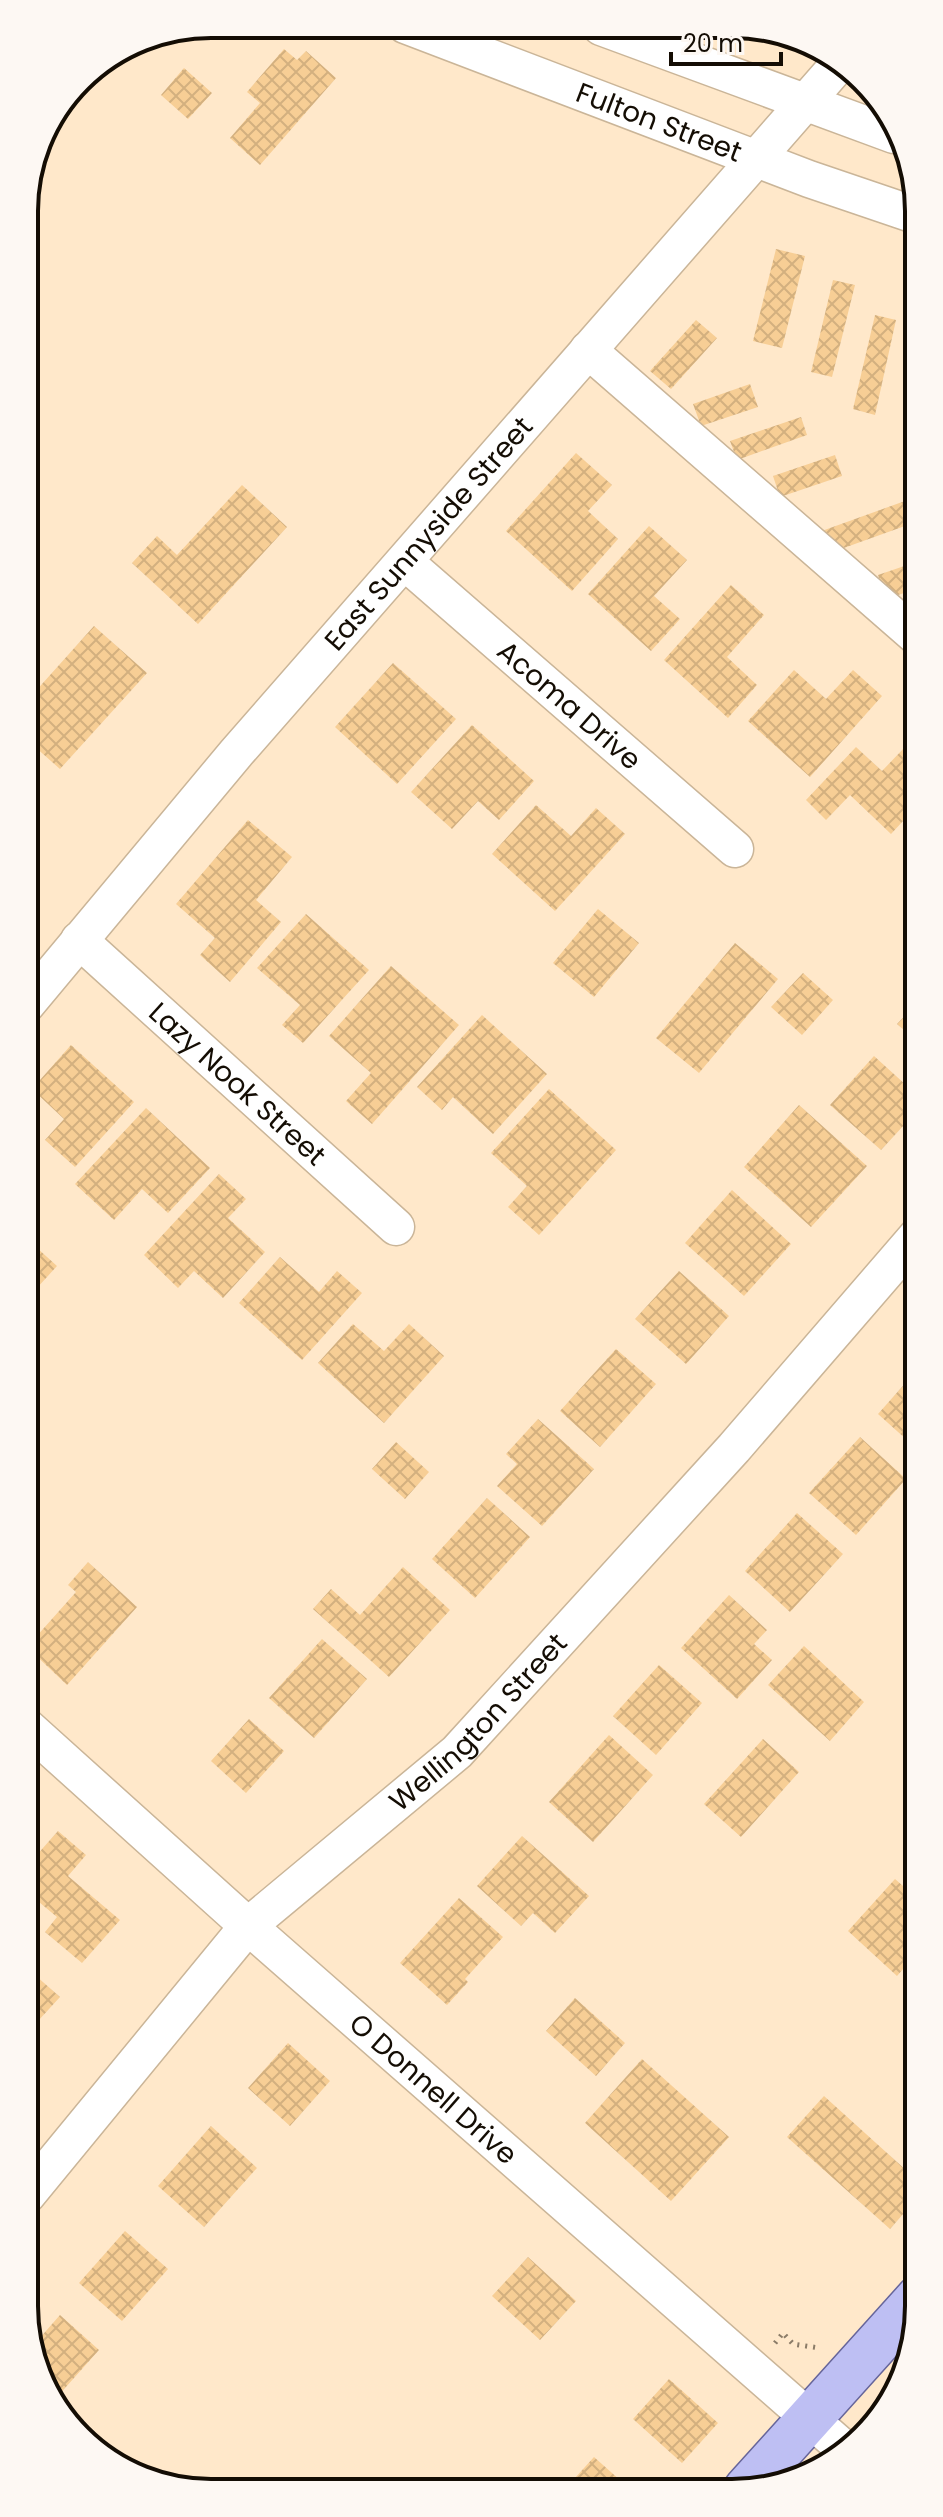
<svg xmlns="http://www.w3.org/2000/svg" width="943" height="2517" viewBox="0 0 943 2517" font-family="Poppins,sans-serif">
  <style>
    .building { fill: url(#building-cross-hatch) }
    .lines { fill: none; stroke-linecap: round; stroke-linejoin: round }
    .minor-casing { stroke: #cab598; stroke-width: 39 }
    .major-casing { stroke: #66659a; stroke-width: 47 }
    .path { stroke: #8b7c68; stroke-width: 5; stroke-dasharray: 2 6; stroke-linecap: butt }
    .minor { stroke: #fff; stroke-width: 36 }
    .major { stroke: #bebff3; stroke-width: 44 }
    .labels { text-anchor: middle; stroke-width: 7; stroke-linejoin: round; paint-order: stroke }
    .street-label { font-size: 28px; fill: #140d04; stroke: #fdf8f3 }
    .rim { fill: none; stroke: #140d04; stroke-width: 4 }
  </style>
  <defs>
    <pattern id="building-cross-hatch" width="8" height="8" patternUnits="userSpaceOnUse" patternTransform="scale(2)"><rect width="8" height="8" fill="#f7ce95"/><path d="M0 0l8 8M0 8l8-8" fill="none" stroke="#d3b07f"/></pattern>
  </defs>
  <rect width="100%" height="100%" fill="#ffe8ca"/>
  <path class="building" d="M 284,49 L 297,60 L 306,51 L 336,78 L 260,165 L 230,138 L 260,103 L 247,92 Z
    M 184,68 L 212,93 L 188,119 L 161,95 Z
    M 776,249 L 805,256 L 782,348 L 753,341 Z
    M 833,280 L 855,285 L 832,377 L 811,372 Z
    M 875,315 L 896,320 L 875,415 L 853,409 Z
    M 696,320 L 717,338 L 671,389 L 650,371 Z
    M 750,384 L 758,407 L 701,426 L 693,404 Z
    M 801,417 L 807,435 L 737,460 L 730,441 Z
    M 576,453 L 612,485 L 588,511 L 618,539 L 572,591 L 506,531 Z
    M 835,455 L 842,476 L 780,497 L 773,476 Z
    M 242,485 L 287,527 L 198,624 L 132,563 L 157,536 L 177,555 Z
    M 916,497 L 916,522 L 827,554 L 819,532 Z
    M 649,526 L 687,560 L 654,596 L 680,619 L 651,651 L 588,594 Z
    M 916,562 L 916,589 L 886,599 L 878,575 Z
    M 731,585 L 764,615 L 727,657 L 757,685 L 728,718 L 664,660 Z
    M 94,626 L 147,673 L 60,769 L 25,738 L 25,703 Z
    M 393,663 L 456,719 L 397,784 L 335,727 Z
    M 794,670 L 826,699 L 853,670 L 882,696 L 810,777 L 748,721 Z
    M 472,725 L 534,781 L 499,820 L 478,801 L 452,829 L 411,792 Z
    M 856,747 L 882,771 L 905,747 L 916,758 L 916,807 L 891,834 L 850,795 L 826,820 L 806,800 Z
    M 536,805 L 571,836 L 596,808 L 625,834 L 555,911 L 492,854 Z
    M 248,820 L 292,857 L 256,900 L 281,922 L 230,982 L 200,955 L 215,938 L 176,904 Z
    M 598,909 L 639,943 L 594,997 L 553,963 Z
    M 306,914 L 369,970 L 303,1043 L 282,1025 L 300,1005 L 257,968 Z
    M 735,943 L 778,979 L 699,1073 L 656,1038 Z
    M 391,966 L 459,1025 L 372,1124 L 346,1101 L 371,1073 L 329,1036 Z
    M 803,973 L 833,1000 L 802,1035 L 771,1007 Z
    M 917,1003 L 917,1041 L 897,1024 Z
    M 482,1015 L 547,1074 L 493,1134 L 453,1097 L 442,1110 L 417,1087 Z
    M 71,1045 L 134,1102 L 75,1167 L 45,1140 L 64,1119 L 32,1089 Z
    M 874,1056 L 917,1095 L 917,1111 L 881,1150 L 830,1105 Z
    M 549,1089 L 616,1150 L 539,1235 L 508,1207 L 527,1186 L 491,1153 Z
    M 799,1105 L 867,1166 L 811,1227 L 744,1167 Z
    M 146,1108 L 210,1168 L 168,1213 L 142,1189 L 114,1220 L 75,1184 Z
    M 219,1174 L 246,1199 L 228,1218 L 265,1252 L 223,1298 L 194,1271 L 178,1288 L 144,1255 Z
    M 732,1190 L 791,1244 L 744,1296 L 685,1243 Z
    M 26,1238 L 57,1266 L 26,1300 Z
    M 280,1257 L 319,1292 L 337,1271 L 362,1293 L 302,1360 L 239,1303 Z
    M 679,1271 L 729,1316 L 686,1364 L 635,1319 Z
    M 353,1324 L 384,1351 L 409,1324 L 444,1356 L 384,1423 L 318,1363 Z
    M 616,1349 L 656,1384 L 600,1447 L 560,1411 Z
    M 917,1370 L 917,1449 L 878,1414 Z
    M 538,1419 L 594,1469 L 542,1526 L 497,1486 L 517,1464 L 506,1454 Z
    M 860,1437 L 906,1479 L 856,1535 L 809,1493 Z
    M 396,1442 L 429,1472 L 405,1499 L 372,1469 Z
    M 487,1498 L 530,1537 L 475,1598 L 432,1559 Z
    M 797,1513 L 843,1554 L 790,1612 L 745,1571 Z
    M 88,1562 L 137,1607 L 67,1685 L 27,1647 L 76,1592 L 68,1585 Z
    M 403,1567 L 450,1610 L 389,1677 L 313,1609 L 331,1589 L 360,1615 Z
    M 729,1595 L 767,1630 L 754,1644 L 772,1660 L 737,1699 L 681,1648 Z
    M 322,1639 L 367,1679 L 314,1738 L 269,1698 Z
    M 804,1646 L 864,1702 L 830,1741 L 768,1685 Z
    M 659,1665 L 702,1703 L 656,1755 L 613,1716 Z
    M 249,1719 L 284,1751 L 246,1793 L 211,1761 Z
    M 609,1735 L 653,1775 L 593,1842 L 549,1802 Z
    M 763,1739 L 799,1772 L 741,1837 L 704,1804 Z
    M 58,1831 L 86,1855 L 68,1876 L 120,1920 L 82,1963 L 45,1932 L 57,1917 L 27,1892 L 27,1866 Z
    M 522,1836 L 589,1896 L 555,1933 L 533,1913 L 521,1926 L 477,1886 Z
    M 895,1879 L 918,1899 L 918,1952 L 897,1976 L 848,1931 Z
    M 459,1898 L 503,1937 L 465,1979 L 468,1982 L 447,2005 L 400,1963 Z
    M 27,1968 L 60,1997 L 27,2033 Z
    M 575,1998 L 625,2043 L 596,2076 L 546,2031 Z
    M 288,2043 L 330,2081 L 290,2126 L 248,2088 Z
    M 642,2059 L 729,2137 L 671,2201 L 585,2123 Z
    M 824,2096 L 918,2181 L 918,2197 L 890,2229 L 787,2137 Z
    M 211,2126 L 257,2168 L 204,2227 L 158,2186 Z
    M 125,2231 L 168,2269 L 122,2321 L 79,2283 Z
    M 528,2257 L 576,2301 L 540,2340 L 492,2296 Z
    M 60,2315 L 99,2350 L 57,2397 L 31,2348 Z
    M 669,2379 L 718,2423 L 682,2463 L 633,2419 Z
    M 594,2457 L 630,2489 L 565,2489 Z"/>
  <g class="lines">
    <defs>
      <g id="minor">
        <path id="s1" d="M 405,25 L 809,179 L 915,215"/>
        <path d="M 601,27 L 894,135"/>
        <path d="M 588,350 L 916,636"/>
        <path id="s2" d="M 405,562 L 735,849"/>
        <path id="s3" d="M 79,940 L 396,1227"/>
        <path id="s4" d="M 26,1005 L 237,752 L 838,65"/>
        <path id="s5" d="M 27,1727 L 248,1926 L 842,2447"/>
        <path id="s6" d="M 27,2195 L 248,1926 L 457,1752 L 734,1448 L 917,1236"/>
      </g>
      <path id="major" d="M 746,2489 L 919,2297"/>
    </defs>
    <use href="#minor" class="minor-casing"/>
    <use href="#major" class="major-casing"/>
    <path class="path" d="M 775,2343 L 783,2333 L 793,2344 L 819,2348"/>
    <use href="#minor" class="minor"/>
    <use href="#major" class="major"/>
  </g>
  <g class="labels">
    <g class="street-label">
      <text dy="10" stroke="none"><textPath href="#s1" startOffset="272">Fulton Street</textPath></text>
      <text dy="10" stroke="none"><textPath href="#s4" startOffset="620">East Sunnyside Street</textPath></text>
      <text dy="10" stroke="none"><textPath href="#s2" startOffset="218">Acoma Drive</textPath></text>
      <text dy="10" stroke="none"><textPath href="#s3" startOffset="214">Lazy Nook Street</textPath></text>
      <text dy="10" stroke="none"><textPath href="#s6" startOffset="656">Wellington Street</textPath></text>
      <text dy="10" stroke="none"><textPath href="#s5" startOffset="544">O Donnell Drive</textPath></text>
    </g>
  </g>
  <path d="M0 0H943V2517H0ZM211 38H732A173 173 0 0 1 905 211V2306A173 173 0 0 1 732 2479H211A173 173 0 0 1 38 2306V211A173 173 0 0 1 211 38Z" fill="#fdf8f3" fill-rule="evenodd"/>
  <path class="rim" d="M211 38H732A173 173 0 0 1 905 211V2306A173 173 0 0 1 732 2479H211A173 173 0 0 1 38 2306V211A173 173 0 0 1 211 38Z"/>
  <path d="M671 52v12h110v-12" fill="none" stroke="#140d04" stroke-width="4"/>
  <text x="683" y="52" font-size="24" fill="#140d04" stroke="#fdf8f3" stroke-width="6" paint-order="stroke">20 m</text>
</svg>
